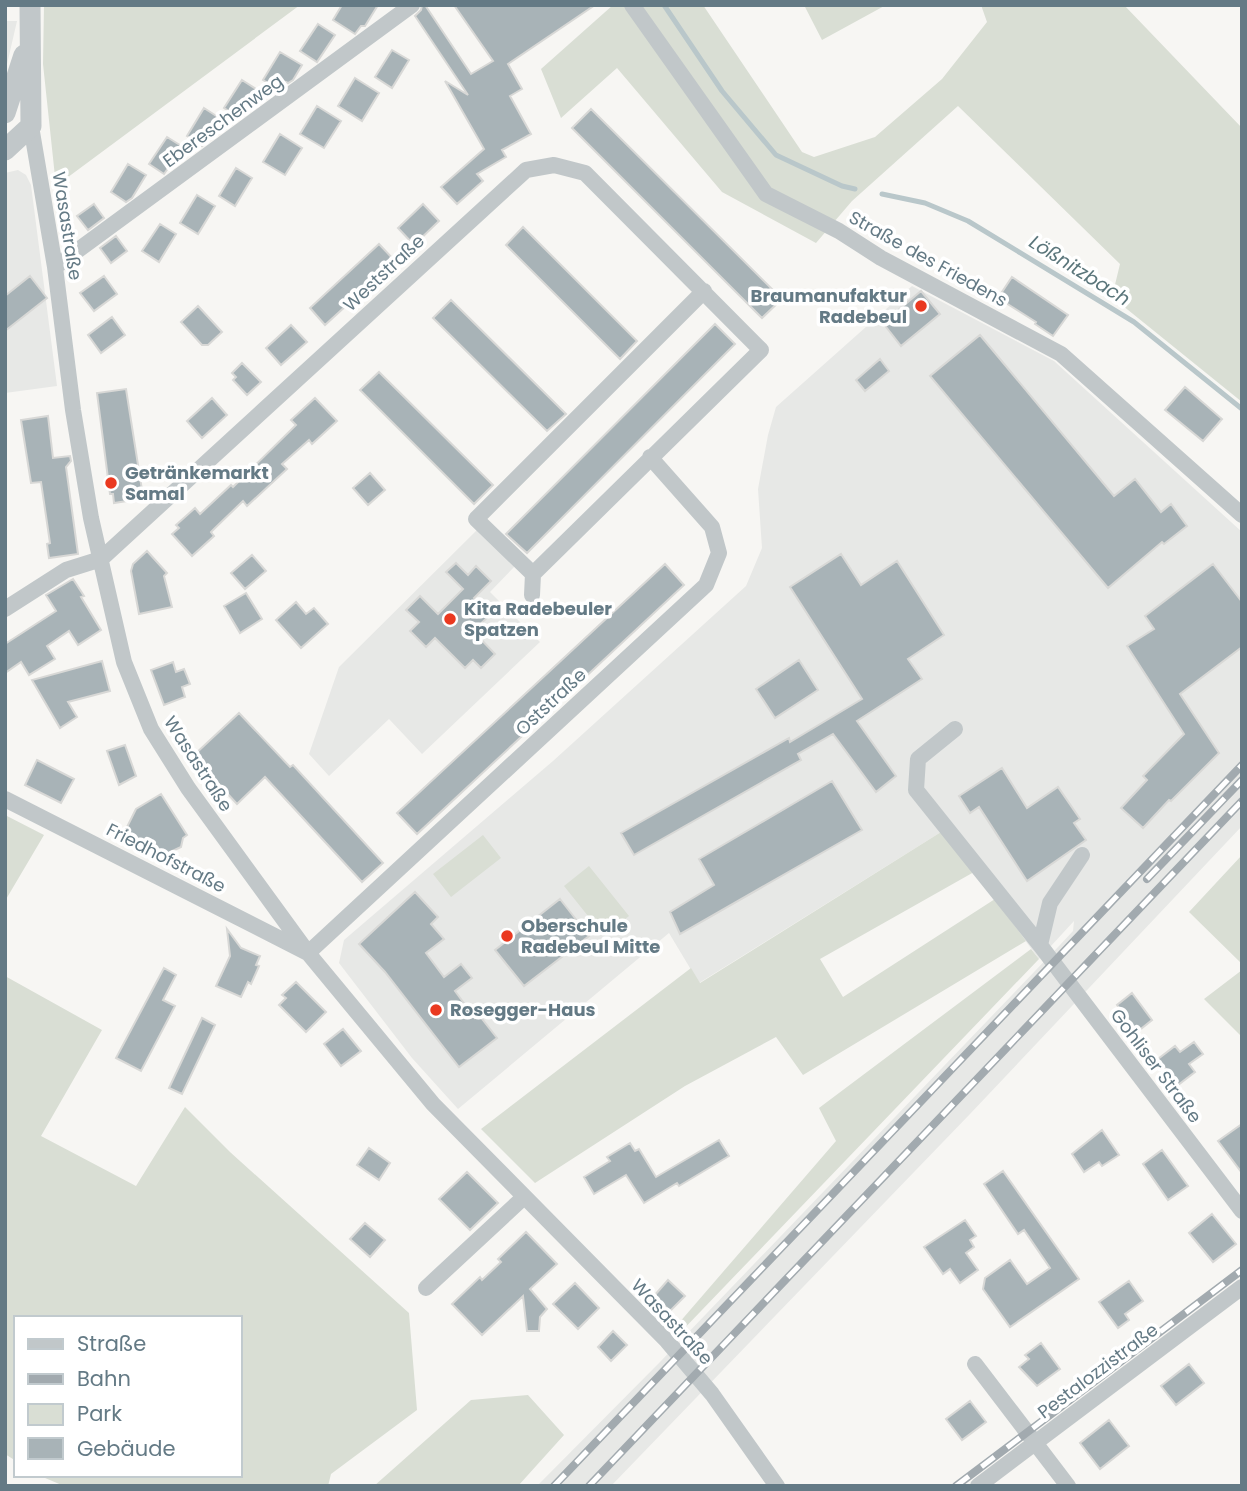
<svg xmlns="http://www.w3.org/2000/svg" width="1247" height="1491" viewBox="0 0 1247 1491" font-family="Poppins,sans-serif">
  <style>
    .built { fill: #e7e8e6 }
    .green { fill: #d9ded4 }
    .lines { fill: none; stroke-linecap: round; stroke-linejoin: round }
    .stream { stroke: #b9c7ca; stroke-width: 5 }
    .building { fill: #a8b3b7; stroke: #d8d8d6; stroke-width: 2 }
    .minor { stroke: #c1c7c9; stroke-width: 16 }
    .tertiary { stroke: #c1c7c9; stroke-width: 21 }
    .rail-casing { stroke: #a2aaaf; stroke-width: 8 }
    .rail { stroke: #fff; stroke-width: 5; stroke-dasharray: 16; stroke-linecap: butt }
    .poi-dot { fill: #ea3920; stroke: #fff; stroke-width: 2.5 }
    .labels { text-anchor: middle; stroke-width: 7; stroke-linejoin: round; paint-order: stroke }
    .street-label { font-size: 18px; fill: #647a85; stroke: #fff }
    .poi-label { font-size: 18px; font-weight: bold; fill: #647a85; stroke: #fff; text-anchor: start }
    .water-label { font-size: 19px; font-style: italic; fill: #5b767b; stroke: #fff }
  </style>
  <rect width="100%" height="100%" fill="#f7f6f3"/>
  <path class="built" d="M 5,21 L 17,21 L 5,73 Z
    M 18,170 L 26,175 L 31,185 L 57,386 L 5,393 L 5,173 Z
    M 912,286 L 1054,361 L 1242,532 L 1242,826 L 970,1114 L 611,1486 L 537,1486 L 660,1362 L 1059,946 L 1073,931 L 1074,921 L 1039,959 L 974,872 L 941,832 L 699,983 L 669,933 L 458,1109 L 412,1058 L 339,963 L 344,940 L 553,761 L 746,586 L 762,548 L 758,489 L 768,435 L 776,407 Z
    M 478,529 L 515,566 L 490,592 L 540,642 L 422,754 L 389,719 L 329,776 L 309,754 L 339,667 Z"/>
  <path class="green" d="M 44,5 L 300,5 L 56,186 L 43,64 Z
    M 613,5 L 703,5 L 802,152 L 814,157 L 875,137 L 942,79 L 987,22 L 981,5 L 1124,5 L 1242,128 L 1242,402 L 1112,297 L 1120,264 L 958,106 L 852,201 L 816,243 L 722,192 L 617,68 L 561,118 L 541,69 Z
    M 804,5 L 886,5 L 822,40 Z
    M 5,815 L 44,835 L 5,901 Z
    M 941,832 L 974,872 L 820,959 L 843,997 L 995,899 L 1026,941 L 803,1075 L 776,1037 L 685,1086 L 535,1183 L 481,1129 L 691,968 L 700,983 Z
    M 483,835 L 501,858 L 451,897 L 433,874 Z
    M 1242,855 L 1242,964 L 1189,912 Z
    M 589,866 L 629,916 L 604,936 L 564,886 Z
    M 1031,949 L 1039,959 L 677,1336 L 672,1331 L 836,1141 L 819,1108 Z
    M 1242,970 L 1242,1037 L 1204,999 Z
    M 5,976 L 102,1030 L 41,1136 L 136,1186 L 185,1107 L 230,1152 L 409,1313 L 417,1410 L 331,1474 L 328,1486 L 64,1486 L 38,1475 L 240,1475 L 240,1318 L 16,1318 L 16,1461 L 5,1454 Z
    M 528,1395 L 564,1435 L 518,1486 L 374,1486 L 471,1400 Z"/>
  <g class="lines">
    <path class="stream" d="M 664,5 L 722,91 L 776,155 L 842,186 L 855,189
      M 882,194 L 925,203 L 968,221 L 1134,322 L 1242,409"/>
  </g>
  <path class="building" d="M 342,5 L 378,5 L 365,26 L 361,26 L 355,34 L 333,20 Z
    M 422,5 L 425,5 L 471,74 L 493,61 L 454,5 L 595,5 L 508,64 L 522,89 L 510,96 L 531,134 L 502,150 L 506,157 L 477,174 L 483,181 L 457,204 L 441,187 L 484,149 L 445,81 L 468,95 L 415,16 L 421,10 Z
    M 318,24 L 335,35 L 317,62 L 300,51 Z
    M 392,50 L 409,60 L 392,88 L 375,77 Z
    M 280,52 L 302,65 L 293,80 L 288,83 L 286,82 L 279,90 L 263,80 Z
    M 355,78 L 379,93 L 362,121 L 338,106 Z
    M 242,80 L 259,91 L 240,118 L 224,108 Z
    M 317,106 L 341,121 L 324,148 L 300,134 Z
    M 204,108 L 221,119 L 207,142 L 202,146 L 187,136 Z
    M 591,109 L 782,299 L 762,318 L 572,128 Z
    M 280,134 L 302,148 L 285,175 L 263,162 Z
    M 167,137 L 183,147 L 164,174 L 149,164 Z
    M 128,164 L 146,175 L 132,198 L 126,202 L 111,192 Z
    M 236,168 L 252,178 L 235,206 L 219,196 Z
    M 197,195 L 215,206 L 198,234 L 180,223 Z
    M 94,204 L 104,218 L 88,230 L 77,216 Z
    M 423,204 L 439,221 L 414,245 L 398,228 Z
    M 160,224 L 176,234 L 159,262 L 142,251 Z
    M 523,227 L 637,341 L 620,359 L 506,245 Z
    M 116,236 L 127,251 L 111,263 L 100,248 Z
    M 379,244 L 395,261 L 325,325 L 310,308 Z
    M 30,276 L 47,298 L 5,331 L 5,296 Z
    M 104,276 L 117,294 L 94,311 L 80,293 Z
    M 1012,277 L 1068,315 L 1053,336 L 1035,324 L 1036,322 L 998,298 Z
    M 921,291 L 940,314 L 901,346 L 883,323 Z
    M 451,300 L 566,414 L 547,431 L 433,318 Z
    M 198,306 L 222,332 L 208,345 L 202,345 L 181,322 Z
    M 112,317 L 125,335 L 101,353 L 88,335 Z
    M 715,324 L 735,344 L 527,553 L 506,534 Z
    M 291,325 L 307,342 L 281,365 L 266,348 Z
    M 980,335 L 1114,496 L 1135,479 L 1161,512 L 1171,504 L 1187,526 L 1164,544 L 1162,542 L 1108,588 L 930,376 Z
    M 880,359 L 889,371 L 865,391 L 856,380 Z
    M 242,363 L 261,382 L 247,395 L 233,380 L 236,377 L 232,373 Z
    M 379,372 L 493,485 L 474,504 L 360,390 Z
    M 1185,387 L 1222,419 L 1203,441 L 1165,410 Z
    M 126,389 L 142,490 L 139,491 L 140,499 L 114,503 L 113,494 L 110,494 L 97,393 Z
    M 212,398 L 227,415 L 202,438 L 187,421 Z
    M 315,398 L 337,421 L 312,444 L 309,440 L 282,464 L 287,469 L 247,506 L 243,501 L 214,529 L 211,532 L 214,536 L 192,556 L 172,534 L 179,528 L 176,525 L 195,508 L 200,514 L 231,485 L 233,487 L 296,425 L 291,420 Z
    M 48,416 L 53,458 L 70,456 L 71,461 L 66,467 L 78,554 L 49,558 L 47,544 L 50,543 L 41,482 L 31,483 L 21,420 Z
    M 370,473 L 385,490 L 368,505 L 353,488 Z
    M 147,551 L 167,573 L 164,576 L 172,607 L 139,614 L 131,571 L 133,564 Z
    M 841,554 L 861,585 L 897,561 L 944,635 L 908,659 L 922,679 L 857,721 L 896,776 L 876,792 L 833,734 L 798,754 L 801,760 L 634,855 L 621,833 L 789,738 L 790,742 L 862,699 L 790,587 Z
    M 252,555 L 266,571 L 245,589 L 231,573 Z
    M 456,563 L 468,575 L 476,566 L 491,581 L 474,598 L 490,615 L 473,631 L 495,654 L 481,668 L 473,660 L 465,668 L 435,638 L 426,647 L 410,631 L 419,622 L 406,610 L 420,596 L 438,614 L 463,589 L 446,572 Z
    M 665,564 L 684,585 L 417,834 L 397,813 Z
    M 1213,564 L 1242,602 L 1242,647 L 1180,694 L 1219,753 L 1171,801 L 1169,800 L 1143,828 L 1121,808 L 1147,780 L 1143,776 L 1184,734 L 1127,646 L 1154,629 L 1145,616 Z
    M 73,579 L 84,596 L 81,597 L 101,630 L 78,645 L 69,631 L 47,646 L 55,659 L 29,675 L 21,662 L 5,673 L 5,644 L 56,611 L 46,595 Z
    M 246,593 L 262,619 L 240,633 L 224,606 Z
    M 296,602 L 306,614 L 314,608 L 328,624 L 301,648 L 276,620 Z
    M 799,660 L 818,690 L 775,718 L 756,689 Z
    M 102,661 L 110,691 L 68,702 L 77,717 L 60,728 L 32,680 Z
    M 173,662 L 176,672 L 184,669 L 190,684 L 182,687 L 185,697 L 164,705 L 151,670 Z
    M 239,713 L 290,767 L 293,765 L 383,863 L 362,882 L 265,777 L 237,804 L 193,756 Z
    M 125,745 L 136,776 L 119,785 L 107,751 Z
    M 37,760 L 74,779 L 61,803 L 25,785 Z
    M 1002,768 L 1027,808 L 1058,787 L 1080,819 L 1074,823 L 1086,840 L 1027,881 L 979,807 L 970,813 L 959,796 Z
    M 832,781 L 862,830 L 680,934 L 670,912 L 714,885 L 699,859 Z
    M 161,794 L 187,835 L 183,838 L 181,847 L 170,852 L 167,857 L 123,835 L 136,809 Z
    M 415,892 L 438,917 L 431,924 L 444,939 L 426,953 L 444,977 L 461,964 L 472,978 L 455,991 L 475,1018 L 479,1015 L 497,1038 L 459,1067 L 385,972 L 359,944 Z
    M 560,899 L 589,936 L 524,986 L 495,950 Z
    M 227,929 L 241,948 L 260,956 L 256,965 L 259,966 L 251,984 L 248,982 L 241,997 L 216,986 L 230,956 Z
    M 164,968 L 176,975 L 163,1000 L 175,1006 L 141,1071 L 116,1058 Z
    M 296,982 L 326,1012 L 306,1032 L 279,1005 L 286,998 L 282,995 Z
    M 1132,993 L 1152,1020 L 1137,1032 L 1117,1005 Z
    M 202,1018 L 215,1025 L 182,1094 L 169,1088 Z
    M 343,1029 L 361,1051 L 341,1066 L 324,1044 Z
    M 1194,1042 L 1203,1054 L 1189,1064 L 1195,1072 L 1178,1085 L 1158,1059 L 1175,1046 L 1180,1052 Z
    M 1242,1124 L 1242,1173 L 1218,1141 Z
    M 1102,1130 L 1119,1155 L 1102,1166 L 1099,1162 L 1084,1172 L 1072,1154 Z
    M 719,1140 L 729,1156 L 679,1186 L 677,1183 L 644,1203 L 626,1175 L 594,1194 L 584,1177 L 610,1161 L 607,1157 L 630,1143 L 635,1151 L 639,1149 L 656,1177 Z
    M 369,1148 L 390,1163 L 379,1180 L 357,1165 Z
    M 1162,1150 L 1188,1186 L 1168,1200 L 1143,1164 Z
    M 1003,1171 L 1079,1279 L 1010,1327 L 983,1289 L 985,1278 L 1010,1260 L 1027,1284 L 1050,1268 L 1024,1230 L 1018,1234 L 984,1184 Z
    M 467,1172 L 498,1203 L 470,1230 L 439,1199 Z
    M 1212,1214 L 1236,1244 L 1213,1262 L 1189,1233 Z
    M 965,1220 L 976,1236 L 970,1240 L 974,1247 L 966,1253 L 978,1270 L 960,1283 L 950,1269 L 943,1274 L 924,1247 Z
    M 365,1223 L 385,1240 L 370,1257 L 350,1239 Z
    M 526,1232 L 557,1264 L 530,1289 L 547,1309 L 540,1317 L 539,1331 L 527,1331 L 523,1296 L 482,1335 L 452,1304 L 480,1277 L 482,1280 L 501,1262 L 498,1259 Z
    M 668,1280 L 685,1296 L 670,1311 L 654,1296 Z
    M 1129,1281 L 1143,1301 L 1125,1314 L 1129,1320 L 1118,1328 L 1099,1302 Z
    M 575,1283 L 599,1308 L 578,1329 L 553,1304 Z
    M 613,1331 L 627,1345 L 611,1361 L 598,1347 Z
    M 1041,1343 L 1060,1369 L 1037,1386 L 1019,1367 L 1029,1359 L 1025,1355 Z
    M 1189,1364 L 1204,1383 L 1176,1405 L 1161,1386 Z
    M 970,1401 L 986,1422 L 962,1440 L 946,1419 Z
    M 1109,1420 L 1129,1446 L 1100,1469 L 1080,1443 Z"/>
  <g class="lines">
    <path class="minor" d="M 632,5 L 766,194 L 839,231 L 881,258 L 1061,354 L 1242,515
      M 31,126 L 55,267 L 73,410 L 91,518 L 124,662 L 151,729 L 188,788 L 308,953 L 433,1104 L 667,1341 L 712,1394 L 777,1486
      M 55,267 L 412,5
      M 533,574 L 476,519 L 704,291
      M 5,609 L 66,570 L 101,559 L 526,170 L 554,165 L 585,173 L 761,350 L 533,574 L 532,595
      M 955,729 L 918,759 L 916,790 L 1040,945 L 1242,1211
      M 5,799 L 308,953 L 706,585 L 719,553 L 712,527 L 650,457
      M 1040,945 L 1050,903 L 1082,855
      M 426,1288 L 523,1198
      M 975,1364 L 1068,1486
      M 978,1486 L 1242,1287"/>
    <path class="tertiary" d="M 5,113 L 24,55
      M 5,150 L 31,126 L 30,5"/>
    <defs>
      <path id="rail" d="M 1147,879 L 1242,780
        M 554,1486 L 1242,765
        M 589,1486 L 1242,801
        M 956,1486 L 1242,1270"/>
    </defs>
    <use href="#rail" class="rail-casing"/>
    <use href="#rail" class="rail"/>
  </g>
  <g class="poi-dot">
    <circle cx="921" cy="306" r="7"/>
    <circle cx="111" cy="483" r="7"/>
    <circle cx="450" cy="619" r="7"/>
    <circle cx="507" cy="936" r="7"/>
    <circle cx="436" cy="1010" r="7"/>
  </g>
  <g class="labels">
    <g class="street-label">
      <text transform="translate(223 121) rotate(-36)" y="6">Ebereschenweg</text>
      <text transform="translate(67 226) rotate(81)" y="6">Wasastraße</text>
      <text transform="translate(928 259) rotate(29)" y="6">Straße des Friedens</text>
      <text transform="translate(384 273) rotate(-43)" y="6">Weststraße</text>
      <text transform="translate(551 702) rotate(-43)" y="6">Oststraße</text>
      <text transform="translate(198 764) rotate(57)" y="6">Wasastraße</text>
      <text transform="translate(166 858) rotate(27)" y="6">Friedhofstraße</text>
      <text transform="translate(1156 1066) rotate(53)" y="6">Gohliser Straße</text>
      <text transform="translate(672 1322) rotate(47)" y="6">Wasastraße</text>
      <text transform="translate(1098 1371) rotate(-37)" y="6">Pestalozzistraße</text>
    </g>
    <g class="poi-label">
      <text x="907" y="302" text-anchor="end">Braumanufaktur<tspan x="907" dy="21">Radebeul</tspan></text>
      <text x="125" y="479">Getränkemarkt<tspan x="125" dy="21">Samal</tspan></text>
      <text x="464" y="615">Kita Radebeuler<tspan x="464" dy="21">Spatzen</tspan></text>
      <text x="521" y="932">Oberschule<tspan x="521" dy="21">Radebeul Mitte</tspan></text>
      <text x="450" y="1016">Rosegger-Haus</text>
    </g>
    <g class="water-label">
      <text transform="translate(1080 270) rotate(32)" y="7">Lößnitzbach</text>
    </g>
  </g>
  <rect width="1247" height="1491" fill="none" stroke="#647a85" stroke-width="14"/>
  <rect x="14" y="1316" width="228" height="161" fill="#ffffff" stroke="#c1cace" stroke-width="2"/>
  <rect x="28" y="1339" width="35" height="10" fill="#c1c7c9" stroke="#c1cace" stroke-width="2"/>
  <text x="77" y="1351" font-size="21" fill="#647a85">Straße</text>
  <rect x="28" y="1374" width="35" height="10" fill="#a2aaaf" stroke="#c1cace" stroke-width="2"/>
  <text x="77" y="1386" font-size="21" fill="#647a85">Bahn</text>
  <rect x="28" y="1404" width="35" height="21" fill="#d9ded4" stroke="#c1cace" stroke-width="2"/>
  <text x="77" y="1421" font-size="21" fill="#647a85">Park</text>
  <rect x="28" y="1438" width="35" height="21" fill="#a8b3b7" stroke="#c1cace" stroke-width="2"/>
  <text x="77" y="1456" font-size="21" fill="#647a85">Gebäude</text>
</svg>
